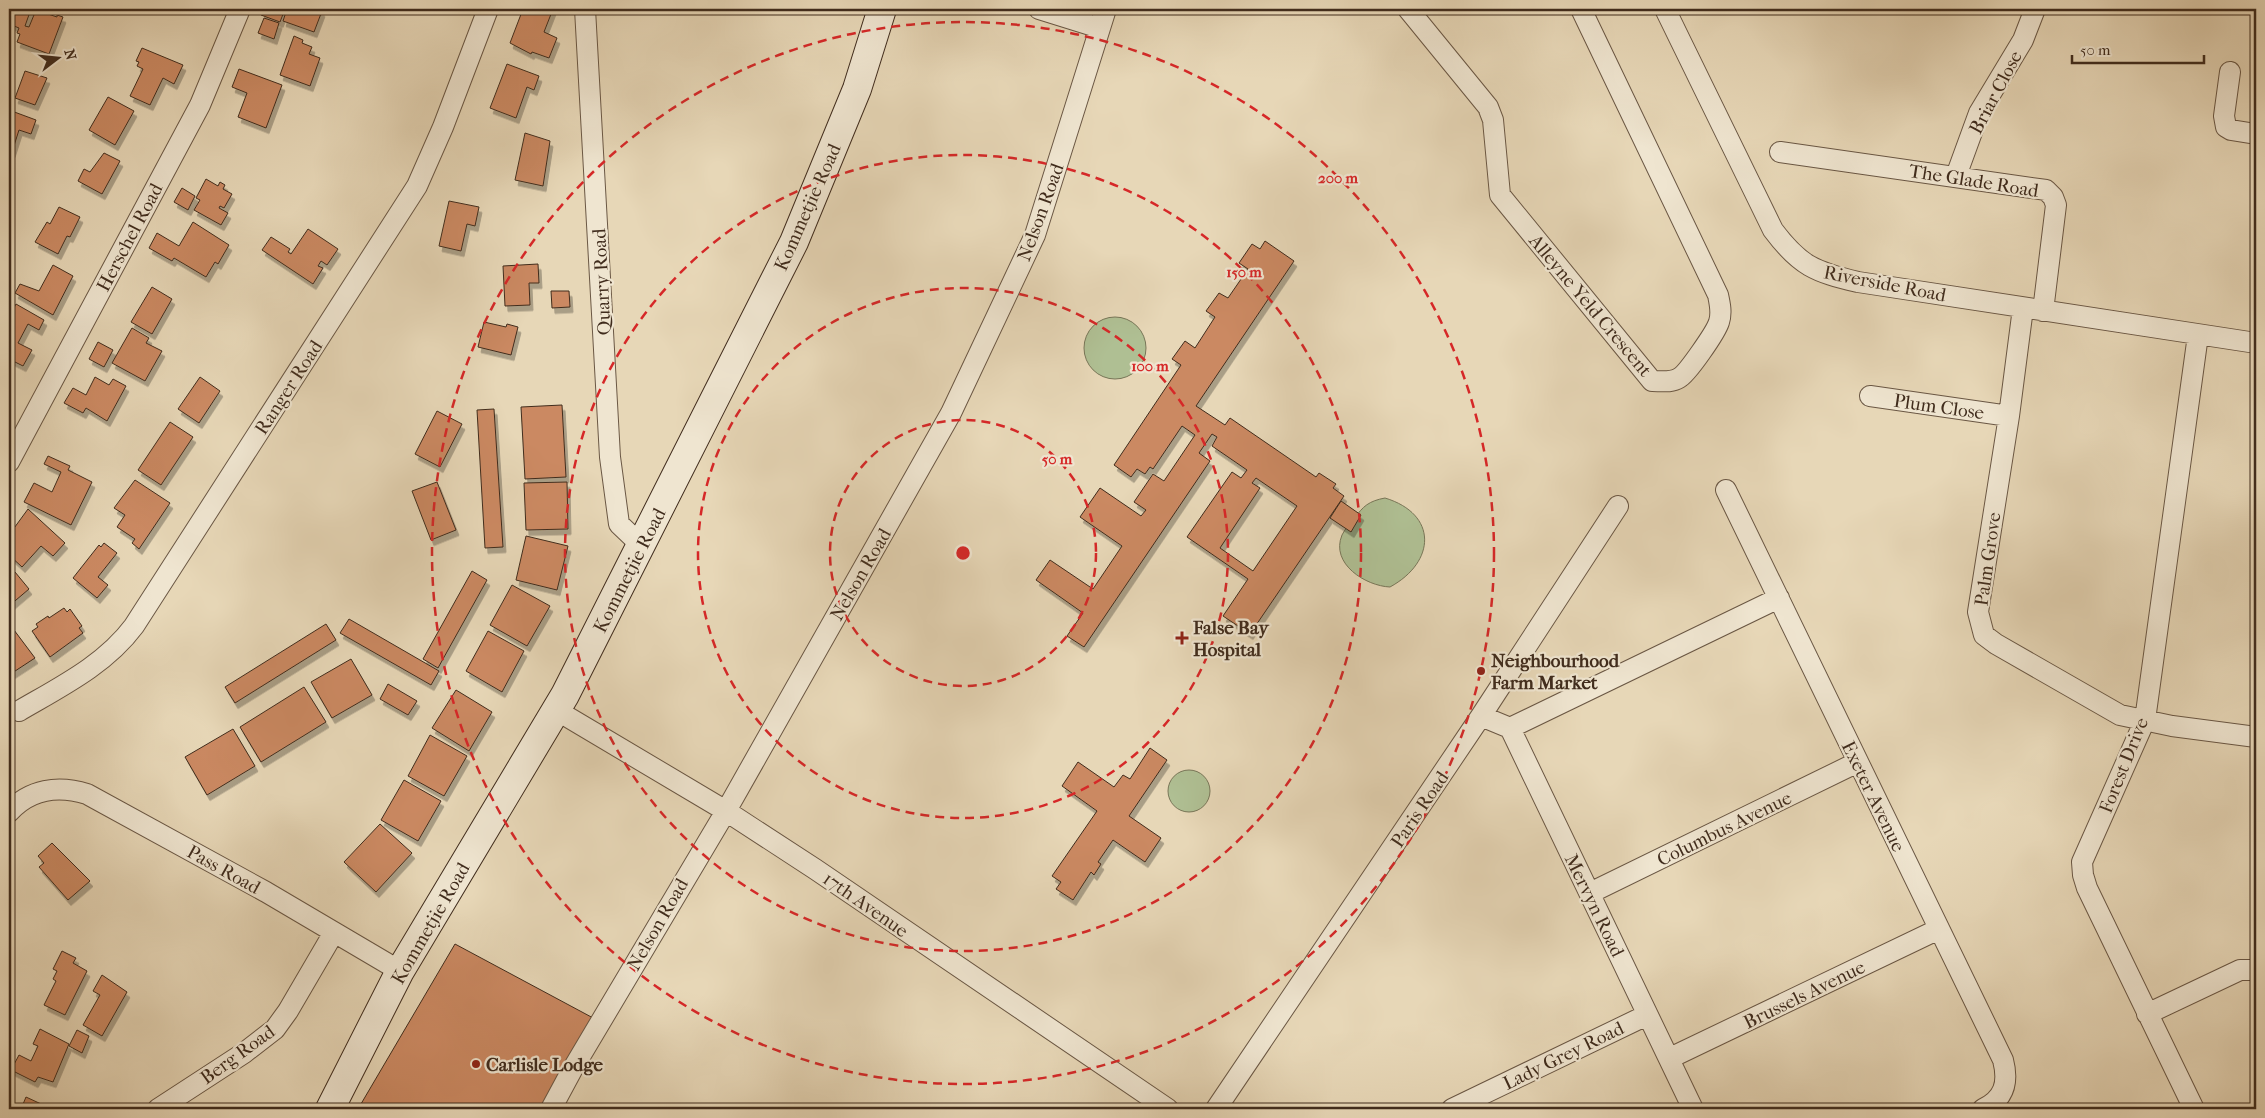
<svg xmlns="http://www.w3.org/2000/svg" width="2265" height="1118" viewBox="0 0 2265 1118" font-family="'IM FELL French Canon',serif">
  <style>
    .green { fill: #afbf93; stroke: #787658 }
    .building { fill: #cb8962; stroke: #402c1d; fill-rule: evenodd; filter: url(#shadow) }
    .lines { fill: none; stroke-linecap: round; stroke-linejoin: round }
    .minor-casing { stroke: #6a5744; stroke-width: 22 }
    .secondary-casing { stroke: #402c1d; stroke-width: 30 }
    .minor { stroke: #efe5d0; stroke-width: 20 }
    .secondary { stroke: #efe5d0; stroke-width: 28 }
    .ring { fill: none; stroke: #d62828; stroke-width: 2.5; stroke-dasharray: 9 6 }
    .poi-dot { fill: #8f2418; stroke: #efe5d0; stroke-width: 2 }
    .labels { text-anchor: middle; stroke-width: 4.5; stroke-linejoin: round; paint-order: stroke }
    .street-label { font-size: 19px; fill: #402c1d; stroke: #efe5d0 }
    .poi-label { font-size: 19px; font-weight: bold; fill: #402c1d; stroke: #efe5d0; text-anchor: start }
    .centre { fill: #d62828; stroke: #efe5d0; stroke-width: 2.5 }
    .ring-label { font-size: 15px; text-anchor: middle; font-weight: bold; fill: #d62828; stroke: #efe5d0; stroke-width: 4.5; stroke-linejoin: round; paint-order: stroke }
  </style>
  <defs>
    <filter id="shadow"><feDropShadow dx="3" dy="5.5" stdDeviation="0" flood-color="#0004"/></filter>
  </defs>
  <rect width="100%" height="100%" fill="#e7d7b7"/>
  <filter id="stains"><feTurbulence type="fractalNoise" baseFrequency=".004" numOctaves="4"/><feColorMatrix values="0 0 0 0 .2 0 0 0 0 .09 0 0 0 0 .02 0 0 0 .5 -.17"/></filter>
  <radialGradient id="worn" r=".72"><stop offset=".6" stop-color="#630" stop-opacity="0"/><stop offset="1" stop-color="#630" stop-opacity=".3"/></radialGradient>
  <path class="green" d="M1084 348a31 31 0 1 1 62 0a31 31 0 1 1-62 0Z
    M 1385,498 C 1438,514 1436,562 1390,587 C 1366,586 1330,564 1342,535 C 1345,529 1350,523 1354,519 C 1363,506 1369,501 1385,498 Z
    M1168 791a21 21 0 1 1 42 0a21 21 0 1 1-42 0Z"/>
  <path class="building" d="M 12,9 L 31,9 L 25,26 L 29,27 L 36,10 L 57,17 L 57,15 L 63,17 L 49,54 L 17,42 L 20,34 L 17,33 L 19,28 L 9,24 Z
    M 263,9 L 285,9 L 280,22 L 261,15 Z
    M 287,9 L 315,9 L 322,11 L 314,32 L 283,21 Z
    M 523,9 L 553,9 L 544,32 L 557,38 L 549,58 L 532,52 L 531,54 L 510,43 Z
    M 264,18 L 279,23 L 274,39 L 258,33 Z
    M 294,36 L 303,40 L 302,43 L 312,47 L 309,54 L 320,58 L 310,86 L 280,75 Z
    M 142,48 L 183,65 L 174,84 L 163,78 L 150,105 L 130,96 L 143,69 L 137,66 L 139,62 L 136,61 Z
    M 507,64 L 539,76 L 534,90 L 527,87 L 516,118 L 490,108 Z
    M 239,69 L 282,85 L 266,128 L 238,117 L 247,93 L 232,87 Z
    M 25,71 L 47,78 L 35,105 L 15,98 Z
    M 108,97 L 134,111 L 115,145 L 89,130 Z
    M 9,110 L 36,120 L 31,134 L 19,130 L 12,152 L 9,151 Z
    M 525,133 L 550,141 L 543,186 L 515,180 Z
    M 104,153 L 120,161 L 102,194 L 78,181 L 84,169 L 90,172 Z
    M 206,179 L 218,186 L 220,182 L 225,185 L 223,189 L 232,194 L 224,208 L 220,206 L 219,208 L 228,213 L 221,225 L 194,210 L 200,200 L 196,198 Z
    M 182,188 L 195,196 L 188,210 L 174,202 Z
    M 449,201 L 479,207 L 475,226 L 467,224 L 461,251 L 439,246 Z
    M 59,207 L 80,217 L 70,237 L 67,236 L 58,254 L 35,242 L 47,222 L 50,224 Z
    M 193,222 L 229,245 L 218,264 L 215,262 L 206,277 L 174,258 L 172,261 L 149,248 L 157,233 L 179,246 Z
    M 308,229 L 338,249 L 327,265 L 321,261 L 318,266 L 323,268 L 313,284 L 262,250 L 271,237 L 290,249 L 288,252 L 291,254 Z
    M 1265,241 L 1294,261 L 1196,406 L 1225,425 L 1230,418 L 1316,477 L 1319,473 L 1336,484 L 1333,488 L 1344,496 L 1250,634 L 1223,616 L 1248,579 L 1187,537 L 1232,472 L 1241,478 L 1247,470 L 1212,446 L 1217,437 L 1212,434 L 1199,453 L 1210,461 L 1084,647 L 1067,636 L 1083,613 L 1036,580 L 1050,560 L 1093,589 L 1122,546 L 1080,517 L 1100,488 L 1141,516 L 1146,510 L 1134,502 L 1153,474 L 1164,481 L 1195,435 L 1182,426 L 1153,469 L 1150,467 L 1145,474 L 1137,469 L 1131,477 L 1114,465 L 1181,365 L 1172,359 L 1185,341 L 1195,348 L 1215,317 L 1206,311 L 1219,293 L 1228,298 L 1248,269 L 1239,263 L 1252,244 L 1260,249 ZM 1256,478 L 1297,506 L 1253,571 L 1220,548 L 1260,488 L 1252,483 Z
    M 538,264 L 539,283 L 529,283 L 530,305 L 505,306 L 503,266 Z
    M 53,265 L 73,276 L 53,315 L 15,293 L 20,284 L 39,291 Z
    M 152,287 L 172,299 L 152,334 L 131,322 Z
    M 551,291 L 569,291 L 570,307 L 552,308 Z
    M 16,304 L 44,320 L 39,330 L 28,324 L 18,343 L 32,350 L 23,366 L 9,359 L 9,317 Z
    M 484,322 L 506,327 L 507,324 L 518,327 L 511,355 L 478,347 Z
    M 132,328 L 149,338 L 146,343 L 162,351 L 145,381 L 112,363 Z
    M 98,342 L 113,350 L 104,367 L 89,359 Z
    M 95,377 L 109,385 L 113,379 L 126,386 L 107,421 L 86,408 L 83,413 L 64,403 L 73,388 L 86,395 Z
    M 200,377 L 220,391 L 199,423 L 178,409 Z
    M 562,405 L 566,477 L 525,479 L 521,407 Z
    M 494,409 L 503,547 L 485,548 L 477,410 Z
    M 437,411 L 462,424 L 440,467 L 415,454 Z
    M 170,422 L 193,437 L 161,485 L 138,470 Z
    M 48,456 L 70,466 L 68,470 L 92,482 L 71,525 L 24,502 L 34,483 L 52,492 L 61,472 L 44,464 Z
    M 135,480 L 170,503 L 139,549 L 132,543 L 135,539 L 117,527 L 125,515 L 114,508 Z
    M 437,482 L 456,530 L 431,540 L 412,491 Z
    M 567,482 L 568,529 L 526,530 L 524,483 Z
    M 1341,501 L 1361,515 L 1351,532 L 1330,518 Z
    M 28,509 L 65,543 L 53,556 L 41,546 L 22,567 L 9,555 L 9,535 Z
    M 526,536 L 568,546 L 557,590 L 516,580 Z
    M 104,543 L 117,553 L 98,577 L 108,585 L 97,598 L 73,578 L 99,545 L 101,547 Z
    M 472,571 L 487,580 L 438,668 L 423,659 Z
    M 15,572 L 29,589 L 9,606 L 9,577 Z
    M 512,585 L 550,606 L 527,646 L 490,625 Z
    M 64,608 L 67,612 L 70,609 L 82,626 L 79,628 L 83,633 L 50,657 L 32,631 L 38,627 L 36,624 L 48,616 L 49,618 Z
    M 349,619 L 439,671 L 431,685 L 340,633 Z
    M 326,624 L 336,640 L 235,703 L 225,687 Z
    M 14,630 L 35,658 L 9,675 L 9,633 Z
    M 488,631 L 524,651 L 502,692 L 466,671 Z
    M 351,659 L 372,695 L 332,718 L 311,682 Z
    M 388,684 L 417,701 L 408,715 L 380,699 Z
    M 304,687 L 326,722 L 261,762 L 240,727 Z
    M 456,690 L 492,712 L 469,751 L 432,728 Z
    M 233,729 L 255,766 L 207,795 L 185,757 Z
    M 430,735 L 467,756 L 444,796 L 408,776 Z
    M 1150,748 L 1167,760 L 1129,816 L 1161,838 L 1145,862 L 1113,840 L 1098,862 L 1101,864 L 1094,875 L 1091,872 L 1073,900 L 1056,889 L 1061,882 L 1052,876 L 1097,811 L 1062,786 L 1078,762 L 1114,787 L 1123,775 L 1130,779 Z
    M 404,780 L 441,801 L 418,841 L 381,820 Z
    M 380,824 L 412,853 L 376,892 L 344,862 Z
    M 52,843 L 90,881 L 68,900 L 39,867 L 44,863 L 38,856 Z
    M 455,944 L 595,1019 L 541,1109 L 358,1109 Z
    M 62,951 L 76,958 L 73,963 L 87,971 L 65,1015 L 44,1005 L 56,981 L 53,979 L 57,971 L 53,969 Z
    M 102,975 L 127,992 L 102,1036 L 83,1025 L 100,995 L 93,991 Z
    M 40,1029 L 69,1044 L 53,1082 L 38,1077 L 35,1082 L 11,1070 L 19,1055 L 31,1061 L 38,1046 L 33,1044 Z
    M 77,1030 L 89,1036 L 82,1053 L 69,1046 Z
    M 26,1097 L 52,1109 L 9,1109 L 9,1103 L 21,1109 Z"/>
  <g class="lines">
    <defs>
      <path id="minor" d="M 585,9 L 610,457 L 619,524 L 641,545
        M 1039,9 L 1100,28
        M 1408,9 L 1488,107 L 1493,120 L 1500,195 L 1652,381 C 1661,381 1671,383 1679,378 C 1687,374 1716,332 1719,322 C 1722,313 1720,304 1718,295 L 1581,9
        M 1665,9 L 1773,230 C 1800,266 1815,272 1858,282 L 2256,343
        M 2230,72 L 2224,116 L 2226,127 L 2231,130 L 2256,134
        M 1780,152 L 2046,190 L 2053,197 L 2056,205 L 2043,311
        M 1956,176 L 1979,113 L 2023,40 L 2035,9
        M 2023,308 L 2009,416 L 1978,612 L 1984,635 L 1996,644 L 2120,715 L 2172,726 L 2256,737
        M 1870,396 L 2009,416
        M 9,462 L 200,105 L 240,9
        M 1726,490 L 2003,1060 C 2009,1083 2004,1099 1983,1109
        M 556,710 L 726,811 L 815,869 L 1168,1109
        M 19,711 C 60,687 105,665 134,626 L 417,186 L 443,127 L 488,9
        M 1481,716 L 1510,728 L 1693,1109
        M 1510,728 L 1779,598
        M 9,812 C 30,789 58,785 87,794 L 266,892 L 400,971
        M 1590,893 L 1858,762
        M 2147,1014 L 2240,970 L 2256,970
        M 1670,1058 L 1939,929
        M 158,1109 L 244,1053 L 275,1029 L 288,1011 L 333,934
        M 551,1109 L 572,1070 L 726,811 L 951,413 L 1035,235 L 1106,9
        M 1216,1109 L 1481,716 L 1618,506
        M 1452,1109 L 1647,1015
        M 2194,1109 L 2087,888 L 2083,875 L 2082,862 L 2145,720 L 2198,335"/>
      <path id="secondary" d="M 330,1109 L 400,971 L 565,695 L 794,242 L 857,89 L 882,9"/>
    </defs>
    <use href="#minor" class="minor-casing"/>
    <use href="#secondary" class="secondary-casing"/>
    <use href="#minor" class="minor"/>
    <use href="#secondary" class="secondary"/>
  </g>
  <g class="ring">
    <circle cx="963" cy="553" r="133"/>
    <circle cx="963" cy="553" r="265"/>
    <circle cx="963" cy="553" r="398"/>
    <circle cx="963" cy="553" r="531"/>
  </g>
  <g class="poi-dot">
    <path d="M1179.5 630.5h5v5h5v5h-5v5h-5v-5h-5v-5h5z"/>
    <circle cx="1481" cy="671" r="5"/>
    <circle cx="476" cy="1064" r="5"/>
  </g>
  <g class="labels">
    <g class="street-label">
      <text transform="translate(1995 92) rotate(-62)" y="7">Briar Close</text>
      <text transform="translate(1974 180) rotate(9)" y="7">The Glade Road</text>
      <text transform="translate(807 207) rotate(-66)" y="7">Kommetjie Road</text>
      <text transform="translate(1040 212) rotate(-70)" y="7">Nelson Road</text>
      <text transform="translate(129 237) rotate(-62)" y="7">Herschel Road</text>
      <text transform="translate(601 282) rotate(-93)" y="7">Quarry Road</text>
      <text transform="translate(1885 283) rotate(11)" y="7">Riverside Road</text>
      <text transform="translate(1591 305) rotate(50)" y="7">Alleyne Yeld Crescent</text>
      <text transform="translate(288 387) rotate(-57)" y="7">Ranger Road</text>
      <text transform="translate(1939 406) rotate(8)" y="7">Plum Close</text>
      <text transform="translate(1987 559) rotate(-82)" y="7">Palm Grove</text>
      <text transform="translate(629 570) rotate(-63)" y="7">Kommetjie Road</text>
      <text transform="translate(860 574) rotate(-60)" y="7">Nelson Road</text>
      <text transform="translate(2123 765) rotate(-68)" y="7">Forest Drive</text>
      <text transform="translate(1874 796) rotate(64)" y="7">Exeter Avenue</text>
      <text transform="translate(1419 809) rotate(-56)" y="7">Paris Road</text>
      <text transform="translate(1724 828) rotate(-26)" y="7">Columbus Avenue</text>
      <text transform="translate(224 869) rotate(29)" y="7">Pass Road</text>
      <text transform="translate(866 904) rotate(35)" y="7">17th Avenue</text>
      <text transform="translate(1595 905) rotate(64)" y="7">Mervyn Road</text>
      <text transform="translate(430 923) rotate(-60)" y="7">Kommetjie Road</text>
      <text transform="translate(657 924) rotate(-60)" y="7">Nelson Road</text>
      <text transform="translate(1804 994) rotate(-26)" y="7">Brussels Avenue</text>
      <text transform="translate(237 1054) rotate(-36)" y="7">Berg Road</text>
      <text transform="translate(1563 1055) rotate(-26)" y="7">Lady Grey Road</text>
    </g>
    <g class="poi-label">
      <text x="1193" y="634">False Bay<tspan x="1193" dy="22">Hospital</tspan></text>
      <text x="1491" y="667">Neighbourhood<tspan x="1491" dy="22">Farm Market</tspan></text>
      <text x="486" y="1071">Carlisle Lodge</text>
    </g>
  </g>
  <circle cx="963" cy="553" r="8" class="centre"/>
  <g class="ring-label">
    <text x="1338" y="183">200 m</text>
    <text x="1244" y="277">150 m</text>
    <text x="1150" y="371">100 m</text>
    <text x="1057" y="464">50 m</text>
  </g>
  <rect width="2265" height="1118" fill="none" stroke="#e7d7b7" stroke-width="30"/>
  <rect x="10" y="10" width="2245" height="1098" fill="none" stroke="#402c1d" stroke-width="2.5"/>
  <rect x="15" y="15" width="2235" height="1088" fill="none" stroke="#402c1d"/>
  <g transform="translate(58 58) rotate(74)" stroke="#efe5d0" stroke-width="4" paint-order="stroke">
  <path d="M0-4L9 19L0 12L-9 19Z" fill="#402c1d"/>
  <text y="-8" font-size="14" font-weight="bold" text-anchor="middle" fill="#402c1d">N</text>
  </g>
  <path d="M2072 55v8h132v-8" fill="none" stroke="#402c1d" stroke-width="2.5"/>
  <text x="2080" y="55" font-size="15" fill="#402c1d" stroke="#efe5d0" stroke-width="4" paint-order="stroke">50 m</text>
  <rect width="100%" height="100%" filter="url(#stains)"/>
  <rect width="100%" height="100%" fill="url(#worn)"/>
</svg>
